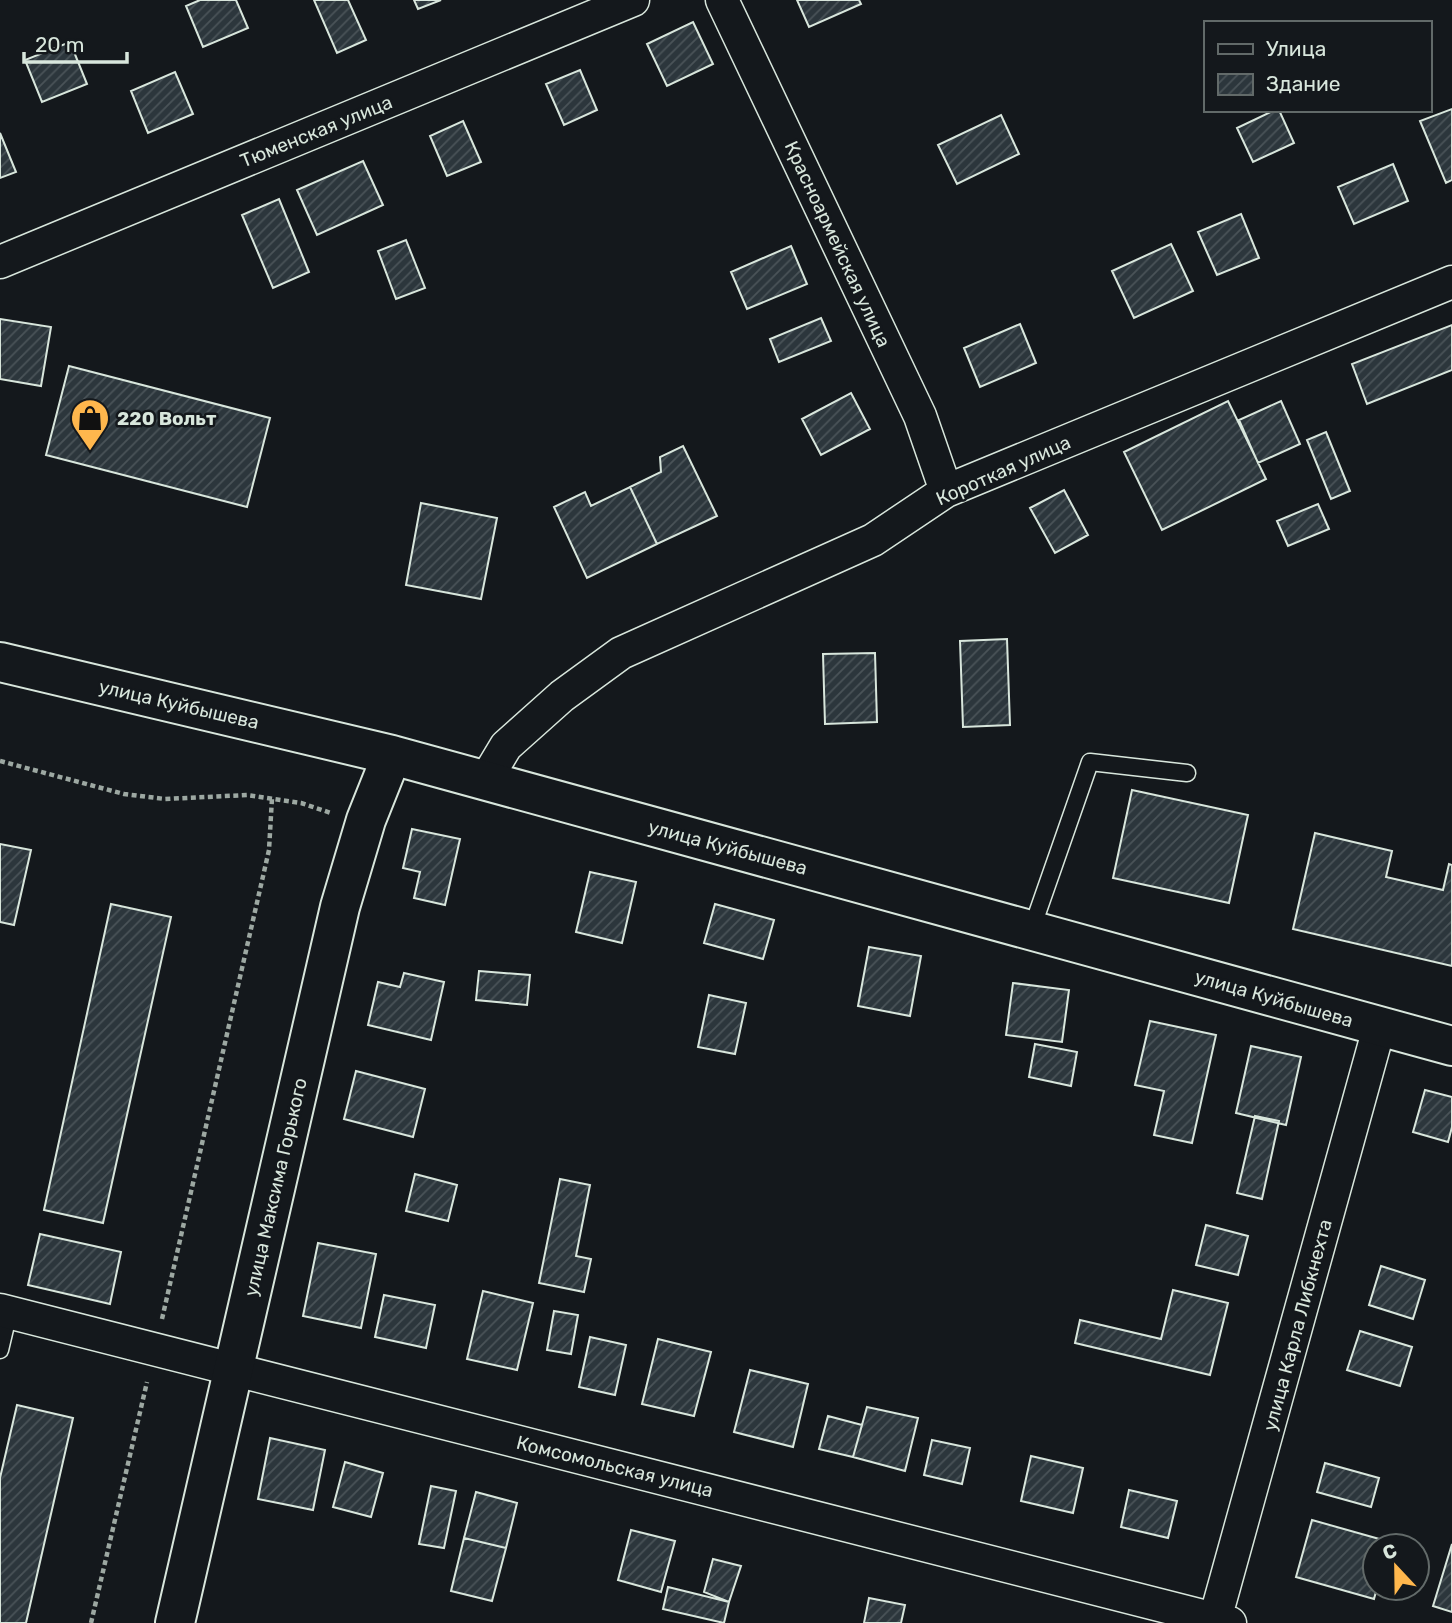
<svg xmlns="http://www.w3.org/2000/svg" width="1452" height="1623" viewBox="0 0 1452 1623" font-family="Rubik,sans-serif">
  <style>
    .building { fill: url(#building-hatch); stroke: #d8e6dc; stroke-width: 2 }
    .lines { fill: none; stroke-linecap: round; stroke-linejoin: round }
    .service-casing { stroke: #d8e6dc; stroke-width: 19 }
    .minor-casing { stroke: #d8e6dc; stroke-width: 35 }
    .primary-casing { stroke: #d8e6dc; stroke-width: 42 }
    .path { stroke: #9da8a2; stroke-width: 4.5; stroke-dasharray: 5 3.5; stroke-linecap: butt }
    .service { stroke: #14181c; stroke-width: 16 }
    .minor { stroke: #14181c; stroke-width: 32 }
    .primary { stroke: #14181c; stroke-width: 38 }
    .labels { text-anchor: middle; stroke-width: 5; stroke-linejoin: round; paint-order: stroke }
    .street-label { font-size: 19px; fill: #d8e6dc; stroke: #14181c }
    .poi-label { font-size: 19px; font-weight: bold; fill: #d8e6dc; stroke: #14181c; text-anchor: start }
  </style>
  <defs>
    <pattern id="building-hatch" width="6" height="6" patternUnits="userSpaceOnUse" patternTransform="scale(1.75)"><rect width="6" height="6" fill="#2c363c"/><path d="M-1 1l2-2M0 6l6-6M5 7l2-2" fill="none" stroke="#4a5358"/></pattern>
  </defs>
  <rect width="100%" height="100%" fill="#14181c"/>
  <path class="building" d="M 200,0 L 236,0 L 248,28 L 203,47 L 186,6 Z
    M 314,0 L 348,0 L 366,40 L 337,53 Z
    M 414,0 L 441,0 L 418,9 Z
    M 797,0 L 859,0 L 861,4 L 809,27 Z
    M 693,22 L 713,64 L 667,86 L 647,44 Z
    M 70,42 L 87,84 L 42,102 L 25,60 Z
    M 580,70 L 597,110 L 564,125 L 546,84 Z
    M 175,72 L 193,114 L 148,133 L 131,91 Z
    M 1452,109 L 1452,180 L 1446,183 L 1420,121 Z
    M 1275,110 L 1279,110 L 1294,143 L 1253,162 L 1237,128 Z
    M 1001,115 L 1019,154 L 957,184 L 938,145 Z
    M 463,121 L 481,162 L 447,176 L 430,136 Z
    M 0,133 L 16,172 L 0,178 Z
    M 363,161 L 383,205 L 317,235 L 297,190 Z
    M 1393,164 L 1408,201 L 1354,224 L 1338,187 Z
    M 279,199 L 309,272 L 273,288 L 242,215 Z
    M 1241,214 L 1259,258 L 1217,275 L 1198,232 Z
    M 406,240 L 425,288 L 396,299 L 378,251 Z
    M 1171,244 L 1193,291 L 1134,318 L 1112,271 Z
    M 791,246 L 807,284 L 747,309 L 731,272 Z
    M 821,318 L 831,341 L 779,362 L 770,339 Z
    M 0,319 L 51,327 L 41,386 L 0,379 Z
    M 1020,324 L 1036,363 L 980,387 L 964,348 Z
    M 1452,325 L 1452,370 L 1367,404 L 1352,364 Z
    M 69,366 L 270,418 L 247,507 L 46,455 Z
    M 851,393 L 870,429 L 821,455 L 802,419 Z
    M 1228,401 L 1266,479 L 1162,530 L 1124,452 Z
    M 1281,401 L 1300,444 L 1258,463 L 1239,420 Z
    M 1326,432 L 1350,491 L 1331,499 L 1307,440 Z
    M 683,446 L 717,516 L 657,544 L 630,487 L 661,472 L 660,457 Z
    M 630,487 L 657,544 L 587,578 L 554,507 L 585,492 L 591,506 Z
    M 1064,490 L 1088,535 L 1055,553 L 1030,508 Z
    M 421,503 L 497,518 L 481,599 L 406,585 Z
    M 1318,504 L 1329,529 L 1288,546 L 1277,521 Z
    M 1007,639 L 1010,725 L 963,727 L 960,641 Z
    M 875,653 L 877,722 L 825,724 L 823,654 Z
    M 1132,790 L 1248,815 L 1229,903 L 1113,878 Z
    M 412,829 L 460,839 L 445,905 L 414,898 L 420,872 L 403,868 Z
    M 1315,833 L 1392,851 L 1386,877 L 1443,890 L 1449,864 L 1452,865 L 1452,966 L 1293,929 Z
    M 0,844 L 31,850 L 14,925 L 0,922 Z
    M 590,872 L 636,882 L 622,943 L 576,932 Z
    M 111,904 L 171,917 L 103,1223 L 44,1210 Z
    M 715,904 L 774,920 L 763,959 L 704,943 Z
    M 869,947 L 921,956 L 910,1016 L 858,1006 Z
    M 479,971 L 530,975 L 527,1005 L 476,1000 Z
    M 404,973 L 444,982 L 431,1040 L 368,1025 L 378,982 L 400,987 Z
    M 1013,983 L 1069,990 L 1062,1042 L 1006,1035 Z
    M 709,995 L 746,1003 L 735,1054 L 698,1047 Z
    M 1150,1021 L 1216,1035 L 1192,1143 L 1154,1135 L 1164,1091 L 1135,1085 Z
    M 1035,1044 L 1077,1052 L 1071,1086 L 1029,1077 Z
    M 1251,1046 L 1301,1057 L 1286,1125 L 1236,1113 Z
    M 356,1071 L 425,1089 L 413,1137 L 344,1119 Z
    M 1425,1090 L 1452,1097 L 1452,1127 L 1448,1142 L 1413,1132 Z
    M 1255,1116 L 1279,1121 L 1262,1199 L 1237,1193 Z
    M 415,1174 L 457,1185 L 448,1221 L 406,1211 Z
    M 560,1179 L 590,1185 L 576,1256 L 591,1259 L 584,1292 L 539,1283 Z
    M 1206,1225 L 1248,1236 L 1238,1275 L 1196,1265 Z
    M 40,1234 L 121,1252 L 110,1304 L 28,1285 Z
    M 318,1243 L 376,1254 L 361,1328 L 303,1316 Z
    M 1381,1266 L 1425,1280 L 1413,1319 L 1369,1305 Z
    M 1173,1290 L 1228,1303 L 1210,1375 L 1075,1343 L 1080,1320 L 1161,1339 Z
    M 483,1291 L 533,1303 L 517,1370 L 467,1359 Z
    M 384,1295 L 435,1305 L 426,1348 L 375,1337 Z
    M 554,1311 L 578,1315 L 571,1354 L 547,1350 Z
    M 1360,1331 L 1412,1347 L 1400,1386 L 1347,1370 Z
    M 590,1337 L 626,1345 L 615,1395 L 579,1387 Z
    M 658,1339 L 711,1352 L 694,1416 L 642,1404 Z
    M 750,1370 L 808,1384 L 793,1447 L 734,1432 Z
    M 17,1405 L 73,1418 L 26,1623 L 0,1623 L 0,1478 Z
    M 867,1407 L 918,1418 L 905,1471 L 853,1457 Z
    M 828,1416 L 862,1425 L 853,1457 L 819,1449 Z
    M 270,1438 L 325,1450 L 313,1510 L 258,1499 Z
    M 932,1440 L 970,1448 L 962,1484 L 924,1475 Z
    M 1031,1456 L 1083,1468 L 1073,1513 L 1021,1501 Z
    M 345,1462 L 383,1473 L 371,1517 L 333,1507 Z
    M 1325,1463 L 1379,1478 L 1371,1507 L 1317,1492 Z
    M 431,1486 L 456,1491 L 444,1548 L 419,1544 Z
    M 1129,1490 L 1177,1501 L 1168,1538 L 1121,1527 Z
    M 476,1492 L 517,1503 L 506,1548 L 464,1538 Z
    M 1312,1520 L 1390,1542 L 1389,1546 L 1375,1546 L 1377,1588 L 1374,1599 L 1296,1577 Z
    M 631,1530 L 675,1541 L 661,1592 L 618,1580 Z
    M 464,1538 L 506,1548 L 492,1601 L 451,1591 Z
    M 1452,1544 L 1452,1612 L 1433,1606 Z
    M 713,1559 L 741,1566 L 729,1602 L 704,1592 Z
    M 668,1587 L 729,1602 L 724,1623 L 663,1609 Z
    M 869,1598 L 905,1605 L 901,1623 L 864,1623 Z"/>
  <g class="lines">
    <defs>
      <path id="service" d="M 1031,931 L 1090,762 L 1187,773
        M 0,1350 L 9,1312"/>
      <path id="minor" d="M 722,0 L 920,416 L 946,491
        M 0,262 L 633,0
        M 485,781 L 506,746 L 562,696 L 621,653 L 873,540 L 946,491 L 1452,282
        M 0,1310 L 1230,1623
        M 1214,1623 L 1379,1028"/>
      <path id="primary" d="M 0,662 L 392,755 L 1452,1046
        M 175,1623 L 340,907 L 366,820 L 392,755"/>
    </defs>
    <use href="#service" class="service-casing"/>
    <use href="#minor" class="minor-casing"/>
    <use href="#primary" class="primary-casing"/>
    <path class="path" d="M 0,761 L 124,794 L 165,799 L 247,795 L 301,803 L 331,813
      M 162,1319 L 269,850 L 272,798
      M 91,1623 L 147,1382"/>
    <use href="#service" class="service"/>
    <use href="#minor" class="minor"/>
    <use href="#primary" class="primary"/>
  </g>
  <defs>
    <symbol id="shop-pin" viewBox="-11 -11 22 30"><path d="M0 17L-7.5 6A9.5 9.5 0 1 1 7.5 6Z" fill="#ffb74d" stroke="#14181c"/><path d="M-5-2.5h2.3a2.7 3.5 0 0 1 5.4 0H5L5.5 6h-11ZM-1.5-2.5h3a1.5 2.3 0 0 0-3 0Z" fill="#111"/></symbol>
  </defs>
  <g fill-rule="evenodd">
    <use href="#shop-pin" x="68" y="396" width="44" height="60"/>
  </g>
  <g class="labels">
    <g class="street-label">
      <text transform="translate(316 131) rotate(-22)" y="7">Тюменская улица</text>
      <text transform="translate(838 244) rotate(65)" y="7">Красноармейская улица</text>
      <text transform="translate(1003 470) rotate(-24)" y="7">Короткая улица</text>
      <text transform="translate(179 704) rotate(13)" y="7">улица Куйбышева</text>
      <text transform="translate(728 847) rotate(15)" y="7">улица Куйбышева</text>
      <text transform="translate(1274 998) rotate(16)" y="7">улица Куйбышева</text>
      <text transform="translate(275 1187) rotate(-77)" y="7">улица Максима Горького</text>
      <text transform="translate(1297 1325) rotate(-75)" y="7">улица Карла Либкнехта</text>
      <text transform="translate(615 1466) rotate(14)" y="7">Комсомольская улица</text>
    </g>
    <g class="poi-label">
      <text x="117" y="425">220 Вольт</text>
    </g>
  </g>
  <rect x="1204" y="21" width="228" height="91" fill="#14181c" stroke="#626a69" stroke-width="2"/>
  <rect x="1218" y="44" width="35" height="10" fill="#14181c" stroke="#626a69" stroke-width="2"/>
  <text x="1266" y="56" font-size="21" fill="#d8e6dc">Улица</text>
  <rect x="1218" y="74" width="35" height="21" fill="url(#building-hatch)" stroke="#626a69" stroke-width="2"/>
  <text x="1266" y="91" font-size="21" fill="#d8e6dc">Здание</text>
  <g transform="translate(1396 1567) rotate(338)"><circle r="33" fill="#14181c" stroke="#626a69" stroke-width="2"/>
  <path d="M0-5L12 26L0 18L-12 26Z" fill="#ffb74d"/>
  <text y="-10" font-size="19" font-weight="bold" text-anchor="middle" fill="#d8e6dc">С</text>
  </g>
  <path d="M24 52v10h103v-10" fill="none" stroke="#d8e6dc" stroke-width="3.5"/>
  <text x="35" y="52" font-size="21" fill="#d8e6dc" stroke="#14181c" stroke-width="5" paint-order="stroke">20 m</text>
</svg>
